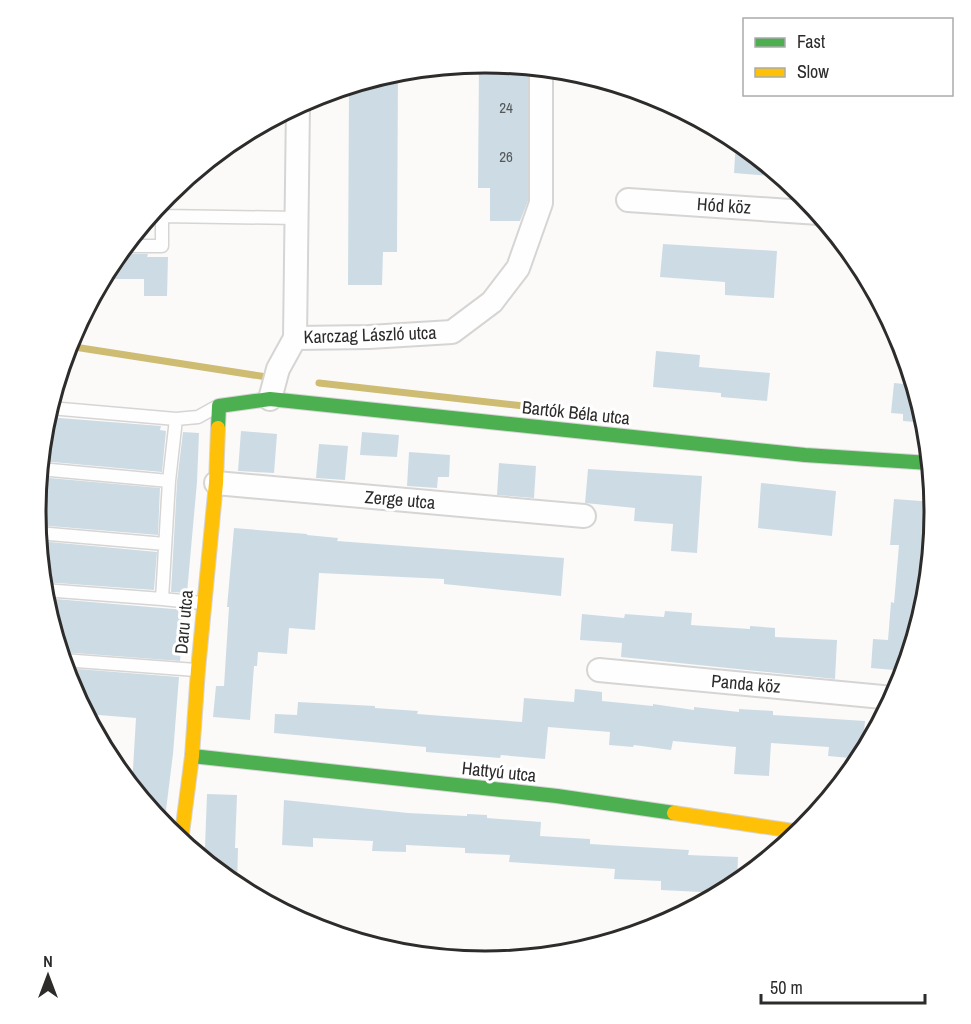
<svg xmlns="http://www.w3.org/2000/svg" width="971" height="1024" viewBox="0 0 971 1024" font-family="'Archivo Narrow',sans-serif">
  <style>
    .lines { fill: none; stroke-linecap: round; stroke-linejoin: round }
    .stream { stroke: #cebc73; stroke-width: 7 }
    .building { fill: #cddce4 }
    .lane-casing { stroke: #d6d5d4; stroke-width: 15 }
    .street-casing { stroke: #d6d5d4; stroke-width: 26 }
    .fast-casing { stroke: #d6d5d4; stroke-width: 16 }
    .slow-casing { stroke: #d6d5d4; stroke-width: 16 }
    .lane { stroke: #fefefe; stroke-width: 12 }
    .street { stroke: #fefefe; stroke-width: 22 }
    .fast { stroke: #4caf50; stroke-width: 14 }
    .slow { stroke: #ffc107; stroke-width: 14 }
    .labels { text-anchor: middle; stroke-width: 6; stroke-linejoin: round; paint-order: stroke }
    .number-label { font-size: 15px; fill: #555859 }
    .street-label { font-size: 18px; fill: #2d2c2b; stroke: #fff }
    .rim { fill: none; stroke: #2d2c2b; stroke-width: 3 }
  </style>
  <rect width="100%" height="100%" fill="#fbfaf9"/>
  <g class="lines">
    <path class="stream" d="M 68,346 L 273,378
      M 319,383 L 524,406"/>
  </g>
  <path class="building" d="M 479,63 L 528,67 L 528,201 L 520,221 L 490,221 L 490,188 L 478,188 Z
    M 398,71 L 397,252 L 383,252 L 382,285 L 348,285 L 349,86 Z
    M 736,139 L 779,174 L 782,177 L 734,173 Z
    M 663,244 L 777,251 L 774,298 L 725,295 L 725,282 L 660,277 Z
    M 120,252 L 125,254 L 148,254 L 147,257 L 168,257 L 167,296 L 144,296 L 144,279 L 103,279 Z
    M 656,351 L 700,355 L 699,367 L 770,373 L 767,401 L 721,397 L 721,393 L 653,387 Z
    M 894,383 L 914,385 L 926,423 L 903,421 L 903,414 L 891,413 Z
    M 47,417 L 161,426 L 160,430 L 166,431 L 162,472 L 41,461 Z
    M 241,431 L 277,434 L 274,473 L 238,471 Z
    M 183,432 L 199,433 L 197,482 L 187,593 L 171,592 L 177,482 Z
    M 362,432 L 399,435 L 397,457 L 360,455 Z
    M 319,444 L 348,446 L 345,480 L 316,478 Z
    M 409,452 L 450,455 L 449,477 L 438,477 L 437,488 L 407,486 Z
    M 499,463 L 536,466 L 534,498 L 497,495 Z
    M 588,469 L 702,476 L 697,553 L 671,551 L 673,524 L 634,521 L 635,508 L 585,503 Z
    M 39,477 L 160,488 L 158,535 L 37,525 L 36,512 Z
    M 761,483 L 836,491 L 832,536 L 758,528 Z
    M 894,499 L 934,502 L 935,512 L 926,600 L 905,671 L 871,668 L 873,639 L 888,640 L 891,602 L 894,603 L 899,545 L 890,545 Z
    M 234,528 L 307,534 L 307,535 L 338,538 L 337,541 L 564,558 L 561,596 L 444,584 L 444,579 L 319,573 L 315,630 L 289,628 L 287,654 L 258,652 L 257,666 L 254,666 L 250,720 L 213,717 L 216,686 L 224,686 L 229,607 L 227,607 Z
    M 39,541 L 157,552 L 154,590 L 43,582 Z
    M 44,598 L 185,610 L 180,661 L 61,652 Z
    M 665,611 L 692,613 L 691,625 L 750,629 L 750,626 L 775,628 L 775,637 L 837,640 L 835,679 L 621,657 L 622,643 L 580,640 L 582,614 L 624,618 L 625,614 L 664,617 Z
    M 65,668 L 179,677 L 173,754 L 164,826 L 132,786 L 136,718 L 86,714 L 70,684 Z
    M 575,689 L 602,692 L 602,701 L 653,706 L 653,704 L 694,710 L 694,707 L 739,712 L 739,709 L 773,711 L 773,715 L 865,721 L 862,756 L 861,759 L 828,756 L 829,747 L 771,743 L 769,776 L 734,774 L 736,747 L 673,741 L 671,750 L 634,745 L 633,747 L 609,745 L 610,732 L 548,727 L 545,759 L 501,755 L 500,758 L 426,752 L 426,747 L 274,733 L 275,714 L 297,715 L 298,702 L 375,706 L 375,708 L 418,711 L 417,714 L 522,722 L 524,698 L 574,702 Z
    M 207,794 L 237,795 L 235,848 L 238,848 L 237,886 L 196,853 L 198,847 L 205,847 Z
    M 284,800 L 408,813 L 467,816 L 467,814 L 487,815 L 487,818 L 541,822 L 540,836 L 590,839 L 590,844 L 689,850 L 688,855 L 738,857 L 737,885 L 721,893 L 661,890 L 661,881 L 614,879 L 615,869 L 509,862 L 510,855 L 465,853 L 465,848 L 406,845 L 406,852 L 372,851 L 373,841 L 313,838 L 313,847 L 282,845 Z"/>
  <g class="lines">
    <defs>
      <path id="lane" d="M 162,216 L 297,218
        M 125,246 L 162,246 L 162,201
        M 50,408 L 176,419 L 198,417 L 216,407
        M 40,469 L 169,481
        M 38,533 L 165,544
        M 44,590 L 162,599 L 169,481 L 176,419
        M 162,599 L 202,603
        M 63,660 L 196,670"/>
      <path id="street" d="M 628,200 L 819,213
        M 295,338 L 369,337 L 452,332 L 492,302 L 518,268 L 541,203 L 541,68
        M 270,399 L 278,369 L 295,338 L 298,105
        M 216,483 L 584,516
        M 599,670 L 893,698"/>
      <path id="fast" d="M 218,428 L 219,406 L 270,399 L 805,455 L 930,463
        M 192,756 L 557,796 L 674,813"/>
      <path id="slow" d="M 674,813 L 800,832
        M 181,841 L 192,756 L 198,670 L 216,483 L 218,428"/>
    </defs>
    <use href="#lane" class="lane-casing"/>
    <use href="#street" class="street-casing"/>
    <use href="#fast" class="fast-casing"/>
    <use href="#slow" class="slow-casing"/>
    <use href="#lane" class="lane"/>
    <use href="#street" class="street"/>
    <use href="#fast" class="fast"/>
    <use href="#slow" class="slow"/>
  </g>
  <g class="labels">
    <g class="number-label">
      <text x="506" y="113">24</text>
      <text x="506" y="162">26</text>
    </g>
    <g class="street-label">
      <text transform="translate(724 206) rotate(4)" y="6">Hód köz</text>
      <text transform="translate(370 335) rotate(-2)" y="6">Karczag László utca</text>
      <text transform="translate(576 413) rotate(6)" y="6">Bartók Béla utca</text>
      <text transform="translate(400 500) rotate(5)" y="6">Zerge utca</text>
      <text transform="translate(184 622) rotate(-85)" y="6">Daru utca</text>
      <text transform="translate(746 684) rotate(5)" y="6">Panda köz</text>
      <text transform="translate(499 772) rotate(6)" y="6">Hattyú utca</text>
    </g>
  </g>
  <path d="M0 0H971V1024H0ZM46 512a439 439 0 1 1 878 0a439 439 0 1 1-878 0Z" fill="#fff" fill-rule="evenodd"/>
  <path class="rim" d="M46 512a439 439 0 1 1 878 0a439 439 0 1 1-878 0Z"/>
  <rect x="743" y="18" width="210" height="78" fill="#ffffff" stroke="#ababaa" stroke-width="1.5"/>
  <rect x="755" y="38" width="30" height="9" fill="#4caf50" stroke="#ababaa" stroke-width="1.5"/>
  <text x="797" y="48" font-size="18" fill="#2d2c2b">Fast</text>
  <rect x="755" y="68" width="30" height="9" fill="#ffc107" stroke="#ababaa" stroke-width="1.5"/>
  <text x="797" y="78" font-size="18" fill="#2d2c2b">Slow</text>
  <g transform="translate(48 976)" stroke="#ffffff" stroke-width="4.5" paint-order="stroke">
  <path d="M0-4.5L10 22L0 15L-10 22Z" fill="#2d2c2b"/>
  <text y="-9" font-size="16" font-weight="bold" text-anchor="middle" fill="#2d2c2b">N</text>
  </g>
  <path d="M761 994v9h164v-9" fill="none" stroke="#2d2c2b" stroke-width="3"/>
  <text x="770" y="994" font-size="18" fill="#2d2c2b" stroke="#ffffff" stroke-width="4.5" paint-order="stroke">50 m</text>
</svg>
